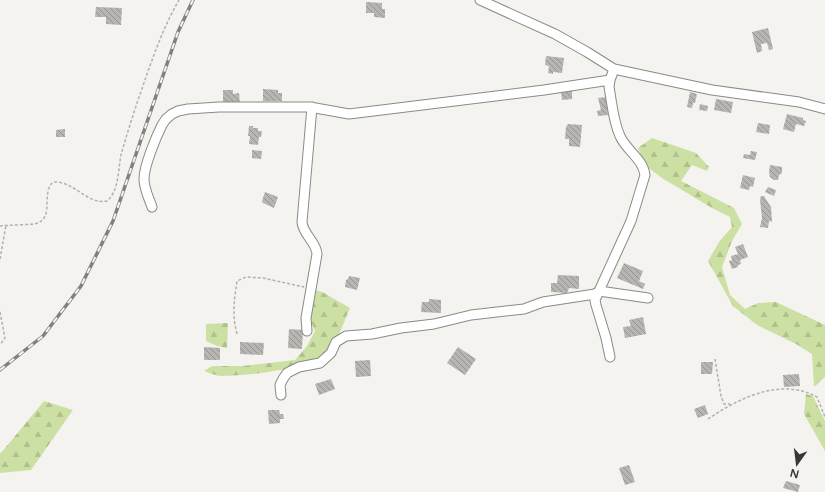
<svg xmlns="http://www.w3.org/2000/svg" width="825" height="492" viewBox="0 0 825 492" font-family="'Varela Round',sans-serif">
  <style>
    .forest { fill: url(#forest-firs) }
    .building { fill: url(#building-back-hatch) }
    .lines { fill: none; stroke-linecap: round; stroke-linejoin: round }
    .minor-casing { stroke: #8b8a86; stroke-width: 11 }
    .path { stroke: #b2b0ad; stroke-width: 1.5; stroke-dasharray: 3 2; stroke-linecap: butt }
    .minor { stroke: #fff; stroke-width: 9 }
    .rail-casing { stroke: #82807e; stroke-width: 3.5 }
    .rail { stroke: #f5f3ef; stroke-width: 2; stroke-dasharray: 6; stroke-linecap: butt }
  </style>
  <defs>
    <pattern id="forest-firs" width="22" height="20" patternUnits="userSpaceOnUse"><rect width="22" height="20" fill="#cbe0a2"/><path d="M5 1l3.5 6h-7zM16 11l3.5 6h-7z" fill="#afc18c"/></pattern>
    <pattern id="building-back-hatch" width="6" height="6" patternUnits="userSpaceOnUse"><rect width="6" height="6" fill="#b7b5b1"/><path d="M-1 5l2 2M0 0l6 6M5-1l2 2" fill="none" stroke="#969491"/></pattern>
  </defs>
  <rect width="100%" height="100%" fill="#f5f3ef"/>
  <path class="forest" d="M 652,138 L 696,153 L 709,167 L 707,171 L 692,165 L 681,181 L 734,208 L 742,224 L 732,241 L 722,267 L 730,295 L 745,309 L 758,303 L 776,302 L 825,325 L 825,377 L 814,387 L 812,354 L 796,344 L 757,325 L 733,306 L 708,261 L 719,242 L 732,227 L 730,217 L 712,208 L 662,178 L 645,165 L 638,148 Z
    M 314,289 L 324,293 L 350,308 C 345,319 336,347 326,354 C 307,369 247,376 222,376 C 216,376 210,373 204,371 L 212,366 L 242,366 L 295,360 L 307,346 L 315,331 L 309,317 Z
    M 228,323 L 227,348 L 217,346 L 206,341 L 206,324 Z
    M 806,394 L 813,396 L 825,421 L 825,451 L 804,414 Z
    M 44,401 L 73,410 L 31,470 L 0,473 L 0,452 L 1,453 Z"/>
  <path class="building" d="M 366,2 L 382,3 L 382,9 L 385,9 L 385,18 L 374,17 L 374,13 L 366,13 Z
    M 96,7 L 122,8 L 121,25 L 106,24 L 106,17 L 95,17 Z
    M 768,28 L 773,49 L 769,50 L 767,43 L 761,44 L 762,51 L 757,53 L 752,32 Z
    M 546,56 L 564,58 L 562,73 L 553,72 L 553,74 L 548,73 L 549,66 L 545,65 Z
    M 263,89 L 278,90 L 278,93 L 282,93 L 282,101 L 263,101 Z
    M 223,90 L 233,90 L 233,94 L 239,93 L 240,104 L 223,104 Z
    M 572,90 L 572,99 L 562,100 L 561,91 Z
    M 690,92 L 697,94 L 695,103 L 693,103 L 692,108 L 687,107 Z
    M 606,97 L 608,115 L 598,116 L 597,111 L 601,110 L 598,98 Z
    M 716,99 L 733,102 L 731,113 L 714,110 Z
    M 700,104 L 708,106 L 707,111 L 699,110 Z
    M 787,114 L 803,118 L 803,120 L 806,121 L 804,126 L 796,124 L 794,132 L 783,129 Z
    M 758,123 L 770,125 L 769,134 L 756,132 Z
    M 568,124 L 582,125 L 580,147 L 569,146 L 569,139 L 565,139 L 566,127 Z
    M 249,126 L 253,126 L 253,128 L 258,128 L 258,131 L 262,131 L 261,137 L 259,137 L 258,145 L 249,144 L 250,136 L 248,136 Z
    M 65,129 L 65,137 L 56,137 L 56,130 Z
    M 252,150 L 262,151 L 261,159 L 252,158 Z
    M 751,151 L 757,152 L 755,160 L 743,158 L 744,154 L 750,155 Z
    M 770,165 L 782,167 L 782,173 L 779,175 L 778,180 L 774,180 L 770,177 L 769,172 Z
    M 743,175 L 755,178 L 753,187 L 750,186 L 749,190 L 740,188 Z
    M 768,187 L 776,190 L 774,196 L 765,192 Z
    M 265,192 L 278,197 L 274,208 L 263,203 L 262,201 Z
    M 761,196 L 764,196 L 771,207 L 772,222 L 769,221 L 768,228 L 760,227 L 762,218 L 760,200 Z
    M 743,244 L 748,257 L 740,260 L 741,264 L 738,265 L 738,267 L 732,269 L 729,261 L 732,260 L 731,256 L 738,254 L 735,247 Z
    M 624,263 L 643,271 L 639,281 L 645,284 L 643,289 L 617,278 Z
    M 558,275 L 579,276 L 579,289 L 569,288 L 567,293 L 551,292 L 551,283 L 557,283 Z
    M 349,276 L 360,278 L 357,290 L 345,287 L 346,280 L 348,279 Z
    M 429,299 L 441,300 L 441,313 L 421,312 L 422,302 L 429,302 Z
    M 643,317 L 646,334 L 625,338 L 623,327 L 631,326 L 629,320 Z
    M 289,329 L 303,330 L 302,349 L 288,348 Z
    M 240,342 L 264,343 L 263,355 L 240,354 Z
    M 204,347 L 220,348 L 220,360 L 204,360 Z
    M 458,347 L 476,359 L 465,375 L 447,363 Z
    M 370,360 L 371,376 L 356,377 L 355,361 Z
    M 701,362 L 713,362 L 712,374 L 701,374 Z
    M 799,374 L 800,386 L 784,387 L 783,375 Z
    M 331,379 L 335,389 L 319,395 L 315,384 Z
    M 705,405 L 708,414 L 698,418 L 694,409 Z
    M 268,410 L 279,410 L 280,414 L 283,414 L 284,419 L 280,419 L 280,423 L 269,424 Z
    M 629,465 L 635,482 L 625,485 L 619,468 Z
    M 786,481 L 800,485 L 798,492 L 783,488 Z"/>
  <g class="lines">
    <defs>
      <path id="minor" d="M 480,0 L 555,34 L 587,52 L 614,69 L 712,90 L 799,102 L 825,109
        M 152,207 C 149,198 144,189 144,179 C 144,166 156,137 162,125 L 166,119 L 172,114 L 178,111 L 188,109 L 219,107 L 310,107 L 349,114 L 544,90 L 610,80
        M 307,331 L 306,318 L 317,254 C 316,241 303,235 302,222 L 312,107
        M 610,357 L 606,338 L 596,305 L 595,300 L 599,291 L 648,298
        M 281,395 L 280,385 L 283,379 L 287,373 L 299,367 L 320,363 L 331,353 L 336,342 L 346,336 L 372,334 L 401,328 L 434,324 L 471,315 L 524,309 L 543,302 L 595,294 L 599,291 L 631,221 L 645,175 C 643,159 626,150 620,136 C 613,121 612,103 609,87 L 610,80 L 614,69"/>
    </defs>
    <use href="#minor" class="minor-casing"/>
    <path class="path" d="M 0,226 C 7,225 33,225 38,223 C 54,216 41,193 53,182 C 75,181 87,205 107,201 C 119,191 118,170 121,155 C 126,137 132,118 138,100 C 150,66 161,31 179,0
      M 0,259 L 6,225
      M 0,312 L 5,338 L 0,345
      M 237,334 C 232,315 234,300 237,281 L 246,277 L 263,278 L 304,287
      M 715,359 L 721,396 L 724,404 L 730,404
      M 708,419 C 739,398 781,377 817,397 L 825,417"/>
    <use href="#minor" class="minor"/>
    <defs>
      <path id="rail" d="M 0,370 L 43,336 L 81,286 L 113,221 L 178,32 L 193,0"/>
    </defs>
    <use href="#rail" class="rail-casing"/>
    <use href="#rail" class="rail"/>
  </g>
  <g transform="translate(797 464) rotate(194)" stroke="#f5f3ef" stroke-width="3" paint-order="stroke">
  <path d="M0-3L7 15L0 10L-7 15Z" fill="#383736"/>
  <text y="-6" font-size="11" font-weight="bold" text-anchor="middle" fill="#383736">N</text>
  </g>
</svg>
